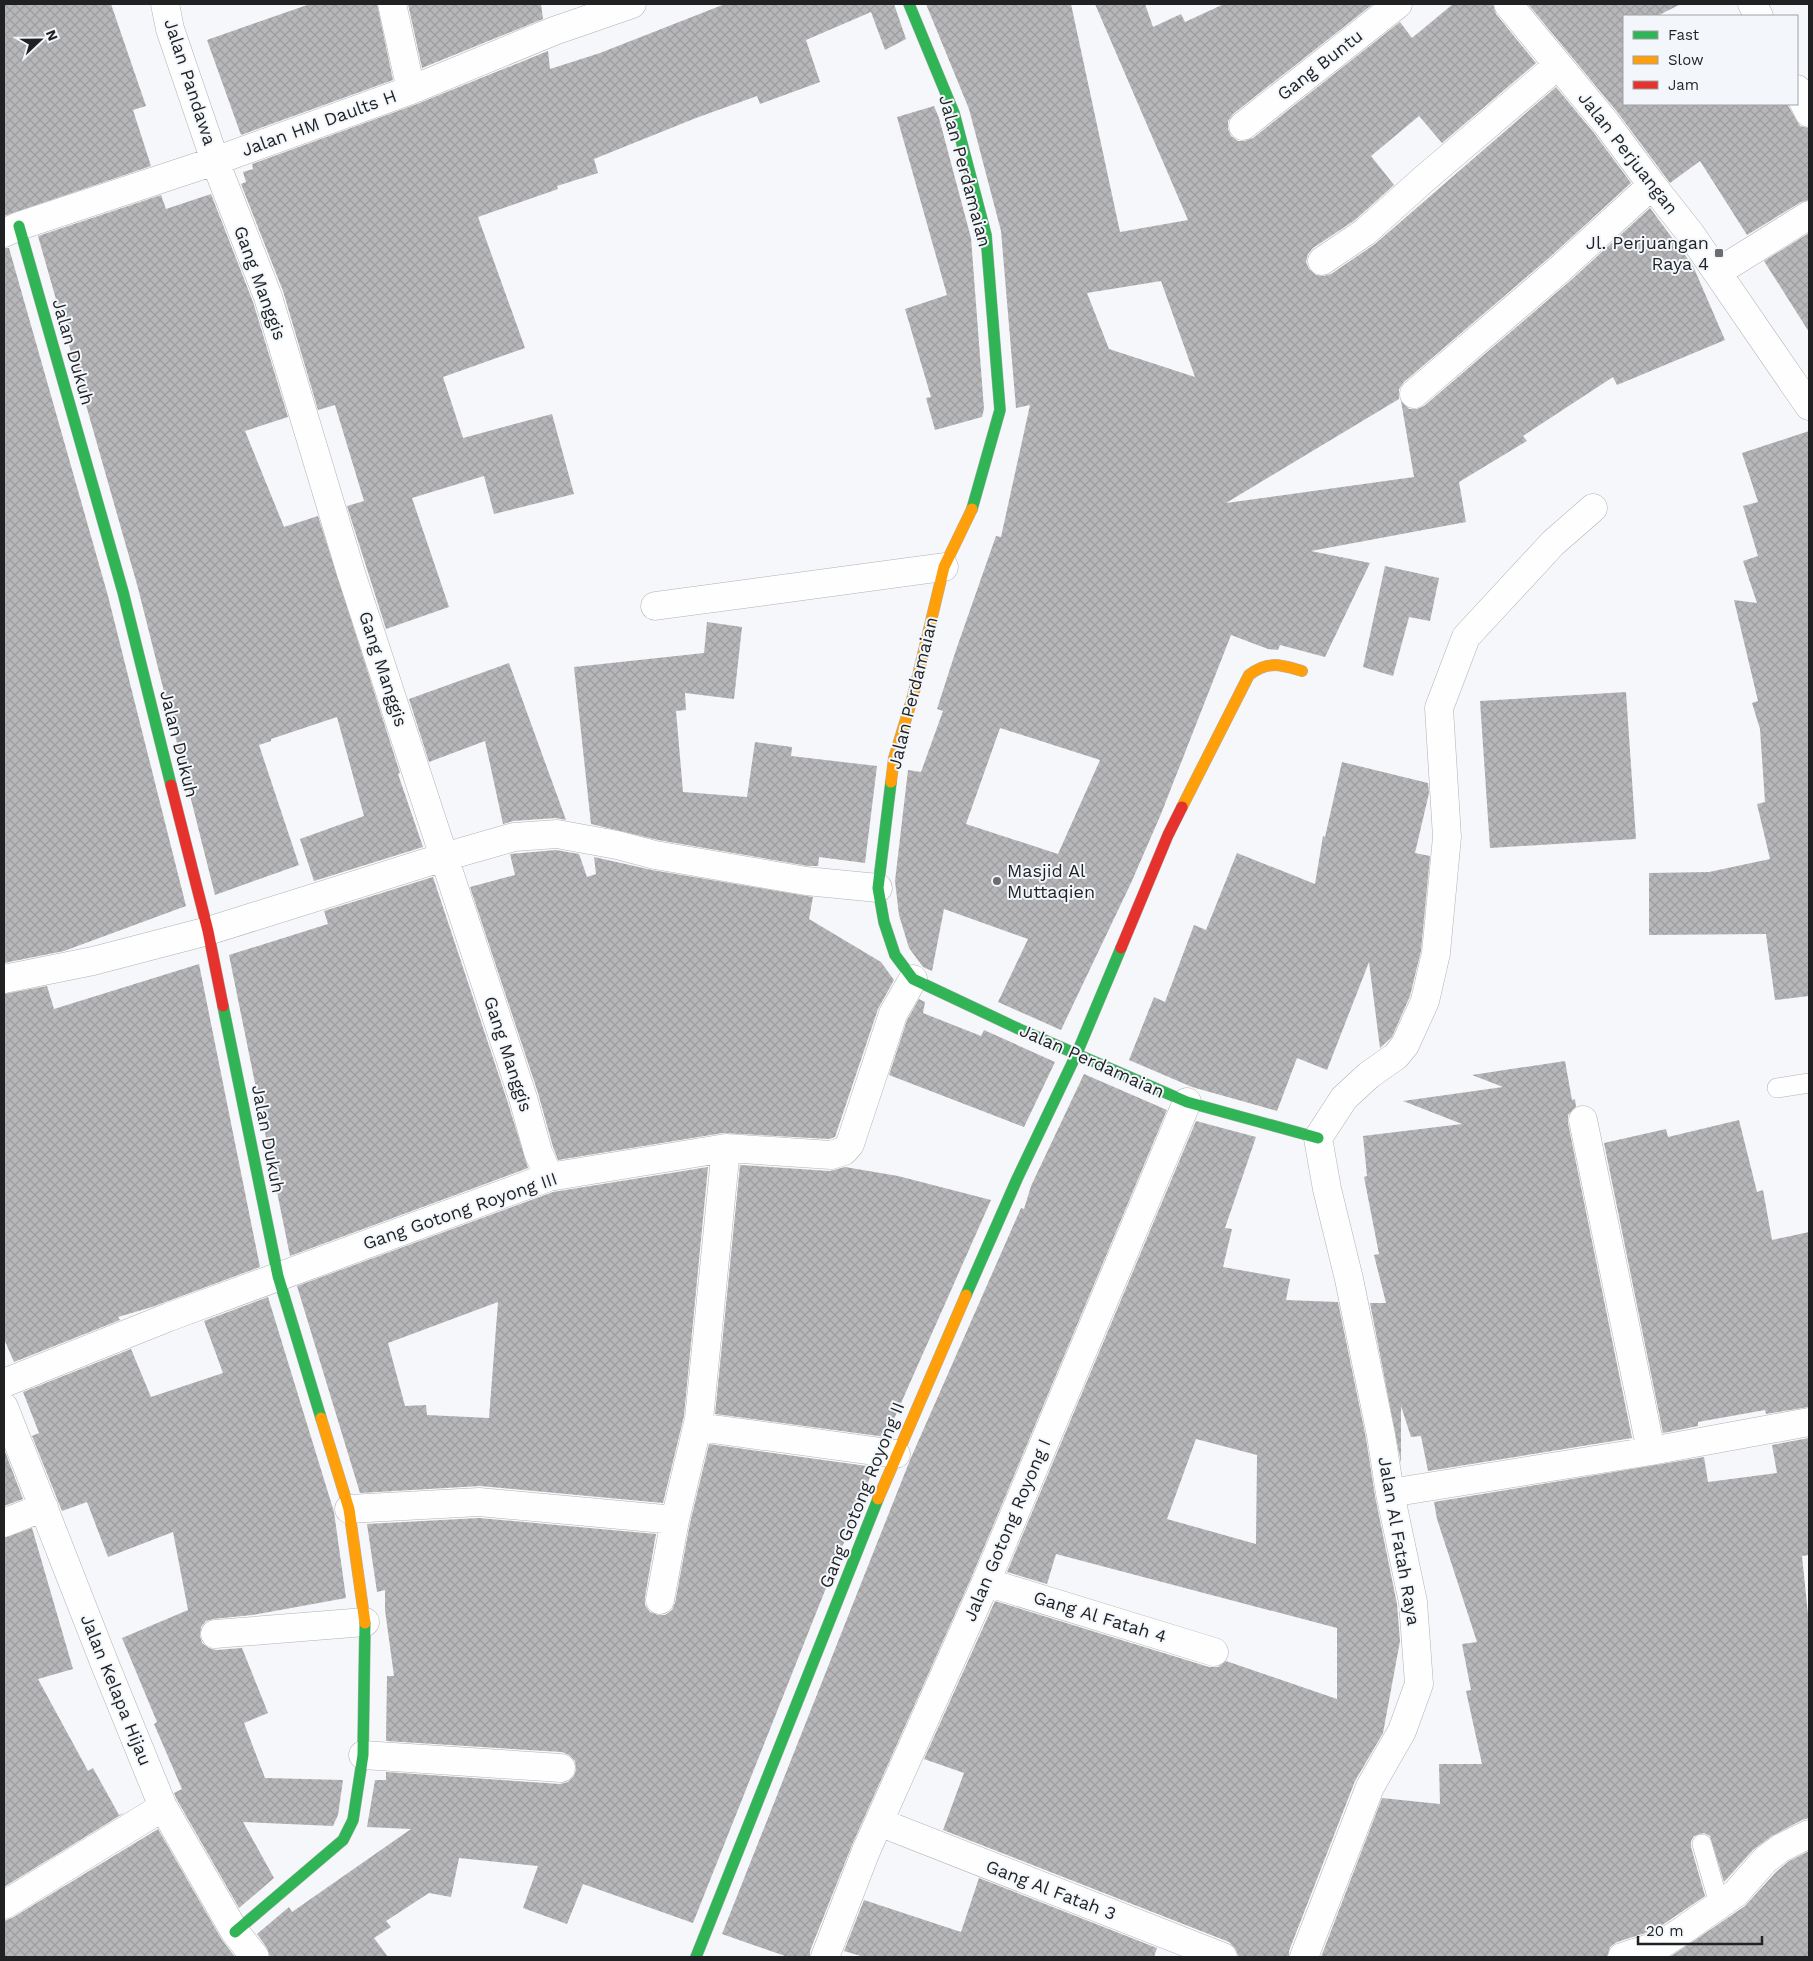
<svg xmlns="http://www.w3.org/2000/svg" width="1813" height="1961" viewBox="0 0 1813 1961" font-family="'Work Sans',sans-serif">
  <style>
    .building { fill: url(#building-cross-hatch); fill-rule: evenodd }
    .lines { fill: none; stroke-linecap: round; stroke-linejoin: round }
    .lane-casing { stroke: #b0b2b4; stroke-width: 20 }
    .street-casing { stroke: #b0b2b4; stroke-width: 29 }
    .fast-casing { stroke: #b0b2b4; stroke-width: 12 }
    .slow-casing { stroke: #b0b2b4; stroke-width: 12 }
    .jam-casing { stroke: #b0b2b4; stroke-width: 12 }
    .lane { stroke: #fefefe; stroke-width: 19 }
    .street { stroke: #fefefe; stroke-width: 28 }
    .fast { stroke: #30b455; stroke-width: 11 }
    .slow { stroke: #ff9f0a; stroke-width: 11 }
    .jam { stroke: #e5322d; stroke-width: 11 }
    .poi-dot { fill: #6a6c6e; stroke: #f3f7fc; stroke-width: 2 }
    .labels { text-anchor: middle; stroke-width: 4; stroke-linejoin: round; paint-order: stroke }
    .street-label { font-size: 18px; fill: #1f2122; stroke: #f3f7fc }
    .poi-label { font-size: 18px; fill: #1f2122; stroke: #f3f7fc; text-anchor: end }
  </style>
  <defs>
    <pattern id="building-cross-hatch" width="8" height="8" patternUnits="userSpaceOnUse" patternTransform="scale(1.25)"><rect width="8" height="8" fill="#b7b7b9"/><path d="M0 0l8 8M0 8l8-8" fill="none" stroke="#9d9d9f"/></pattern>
  </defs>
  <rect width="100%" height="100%" fill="#f5f7fa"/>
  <path class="building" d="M 4,4 L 111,4 L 146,106 L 133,110 L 151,166 L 4,216 Z
    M 310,4 L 377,4 L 393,80 L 241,135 L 207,40 Z
    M 408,4 L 541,4 L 543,19 L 422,68 Z
    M 725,4 L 894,4 L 906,39 L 885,50 L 871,12 L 806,40 L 820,82 L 760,104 L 757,96 L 696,118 L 594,159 L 598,173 L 557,186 L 558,189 L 478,217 L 525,348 L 443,377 L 463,438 L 552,414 L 574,494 L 494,514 L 484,476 L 412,498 L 449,607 L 386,629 L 347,506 L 364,501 L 335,405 L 318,410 L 283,291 L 241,184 L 246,182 L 243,172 L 253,169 L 252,164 L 417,104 L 548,51 L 550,69 L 600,53 Z
    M 926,4 L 1071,4 L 1120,232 L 1188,220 L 1095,4 L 1145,4 L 1153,27 L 1181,14 L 1185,22 L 1224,4 L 1373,4 L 1233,114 L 1228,121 L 1228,129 L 1231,136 L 1238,141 L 1245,141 L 1253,138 L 1400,22 L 1412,38 L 1453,4 L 1493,4 L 1496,14 L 1536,63 L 1442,143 L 1419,116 L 1371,156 L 1394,185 L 1355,220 L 1313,248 L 1308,254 L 1306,262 L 1309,269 L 1316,275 L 1324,276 L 1331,274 L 1375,244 L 1556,87 L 1594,133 L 1631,183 L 1550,257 L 1404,382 L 1399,389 L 1399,399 L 1226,503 L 1414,477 L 1401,401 L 1409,409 L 1417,409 L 1424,406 L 1570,281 L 1650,208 L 1693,266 L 1725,340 L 1617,385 L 1613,377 L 1523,436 L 1527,441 L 1459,482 L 1466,522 L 1311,551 L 1370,563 L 1325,657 L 1280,645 L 1278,650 L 1268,649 L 1231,635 L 1161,814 L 1131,883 L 1061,1030 L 998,1002 L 1028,939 L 944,909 L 932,971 L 923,967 L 909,948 L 899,915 L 895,881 L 908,770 L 921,772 L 943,711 L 937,709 L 956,650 L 996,536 L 1001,537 L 1030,405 L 1016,408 L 1001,231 L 969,109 ZM 1161,281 L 1195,377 L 1109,349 L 1087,293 ZM 1000,728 L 1100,760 L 1058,854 L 966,824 Z
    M 1528,4 L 1681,4 L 1657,16 L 1624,16 L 1624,104 L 1787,104 L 1800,126 L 1809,128 L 1809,200 L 1801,202 L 1747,235 L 1700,161 L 1670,183 L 1618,113 Z
    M 934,106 L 939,118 L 971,238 L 984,409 L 982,417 L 935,430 L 926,398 L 931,397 L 905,309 L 947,295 L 897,117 Z
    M 211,194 L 253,302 L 288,417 L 245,431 L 284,527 L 318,516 L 400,773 L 398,774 L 423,847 L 314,881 L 300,839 L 364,816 L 337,717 L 271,739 L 271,741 L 259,745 L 299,865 L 215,895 L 138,588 L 38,236 L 161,195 L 166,209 Z
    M 1809,233 L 1809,332 L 1764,261 Z
    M 4,248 L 9,248 L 108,596 L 186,906 L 64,951 L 4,963 Z
    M 1809,431 L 1809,996 L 1775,1000 L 1766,934 L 1649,935 L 1649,873 L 1709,872 L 1770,859 L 1757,804 L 1765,802 L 1760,729 L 1752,703 L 1758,701 L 1734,600 L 1757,603 L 1743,561 L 1758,556 L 1743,506 L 1758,502 L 1742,453 Z
    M 1385,566 L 1439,578 L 1430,621 L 1409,617 L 1393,676 L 1363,667 Z
    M 707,622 L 742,627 L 734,699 L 685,693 L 686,710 L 676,711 L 683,792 L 747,797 L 755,742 L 792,747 L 791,756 L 877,766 L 865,863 L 819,857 L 818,866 L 808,866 L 658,840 L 591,824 L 574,667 L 704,653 Z
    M 509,663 L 566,820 L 556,818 L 513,821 L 503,824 L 485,741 L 429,762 L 409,699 Z
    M 1626,692 L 1636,839 L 1490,848 L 1480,701 Z
    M 1342,762 L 1428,783 L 1429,793 L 1415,853 L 1430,856 L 1421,951 L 1410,996 L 1392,1037 L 1380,1048 L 1369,962 L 1327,1070 L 1297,1058 L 1277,1111 L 1192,1087 L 1129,1060 L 1154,997 L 1165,1002 L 1194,925 L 1206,930 L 1237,853 L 1315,884 L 1323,836 L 1325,837 Z
    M 556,850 L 579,854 L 587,877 L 596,874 L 594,857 L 652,870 L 813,897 L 809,919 L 881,962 L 894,980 L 878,1009 L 835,1137 L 829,1139 L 723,1133 L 558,1160 L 553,1147 L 538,1093 L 470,887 L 515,875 L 510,854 Z
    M 433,877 L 508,1103 L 528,1168 L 290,1256 L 229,955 L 328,924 L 324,911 Z
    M 199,964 L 260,1267 L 152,1307 L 118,1317 L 120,1320 L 14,1362 L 4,1339 L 4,994 L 47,986 L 54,1009 Z
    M 919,999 L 925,1002 L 923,1013 L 981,1036 L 984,1030 L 1055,1062 L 1024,1127 L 889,1075 L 907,1020 Z
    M 1565,1061 L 1572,1100 L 1575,1099 L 1576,1107 L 1568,1115 L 1568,1123 L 1632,1438 L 1428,1471 L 1421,1436 L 1411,1437 L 1401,1406 L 1401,1463 L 1370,1303 L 1386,1303 L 1374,1255 L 1379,1254 L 1364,1177 L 1367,1176 L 1363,1136 L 1462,1124 L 1403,1101 L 1503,1087 L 1472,1075 Z
    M 1084,1074 L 1167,1110 L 972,1576 L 852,1845 L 810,1951 L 810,1957 L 788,1957 L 722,1934 L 910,1460 L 1021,1208 L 1024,1209 L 1031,1186 Z
    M 1739,1120 L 1757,1192 L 1763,1190 L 1772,1240 L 1809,1232 L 1809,1407 L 1766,1414 L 1765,1410 L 1698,1422 L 1698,1426 L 1663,1433 L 1604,1143 L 1666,1129 L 1668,1137 Z
    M 1196,1121 L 1256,1137 L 1225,1228 L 1232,1229 L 1223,1267 L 1290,1279 L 1286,1300 L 1338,1302 L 1366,1438 L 1375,1496 L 1397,1604 L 1400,1641 L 1383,1733 L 1355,1781 L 1289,1951 L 1289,1957 L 1239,1957 L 1235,1948 L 1229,1942 L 943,1830 L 964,1773 L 924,1759 L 995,1601 L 1209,1667 L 1218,1667 L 1226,1661 L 1337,1699 L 1337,1628 L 1056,1554 L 1047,1584 L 1007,1572 ZM 1196,1439 L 1257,1455 L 1256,1544 L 1167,1519 Z
    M 740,1165 L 830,1171 L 845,1167 L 898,1176 L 991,1200 L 886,1437 L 715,1414 Z
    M 708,1167 L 684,1416 L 663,1503 L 480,1486 L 360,1493 L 297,1286 L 553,1192 ZM 498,1302 L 489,1418 L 427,1415 L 426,1405 L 405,1406 L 388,1343 Z
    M 268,1297 L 334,1512 L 346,1598 L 252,1615 L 213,1619 L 206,1621 L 201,1627 L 200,1636 L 202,1643 L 209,1648 L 216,1650 L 242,1648 L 268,1713 L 244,1723 L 265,1778 L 343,1780 L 338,1815 L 333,1826 L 243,1822 L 274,1878 L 239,1908 L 177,1800 L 174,1793 L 182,1789 L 154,1724 L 157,1722 L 122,1638 L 188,1610 L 173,1532 L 108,1557 L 87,1502 L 62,1511 L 32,1436 L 39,1433 L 23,1392 L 131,1349 L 151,1397 L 223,1373 L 204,1321 Z
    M 1809,1438 L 1809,1555 L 1802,1556 L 1809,1624 L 1809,1818 L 1802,1820 L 1772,1836 L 1753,1850 L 1724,1882 L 1710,1836 L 1704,1833 L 1694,1836 L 1691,1841 L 1691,1847 L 1705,1896 L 1655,1930 L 1617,1942 L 1610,1947 L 1607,1957 L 1321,1957 L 1382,1798 L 1440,1804 L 1439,1764 L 1482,1764 L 1466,1691 L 1471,1690 L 1462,1644 L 1477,1642 L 1437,1519 L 1434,1502 L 1704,1457 L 1708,1482 L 1777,1473 L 1772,1445 Z
    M 709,1444 L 874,1467 L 693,1923 L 583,1884 L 567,1924 L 523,1908 L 538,1866 L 459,1858 L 451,1897 L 429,1893 L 386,1921 L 391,1927 L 374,1938 L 388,1957 L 270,1957 L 267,1948 L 257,1934 L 289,1907 L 292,1912 L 411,1829 L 367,1827 L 375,1780 L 386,1780 L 386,1772 L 560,1784 L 568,1782 L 574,1776 L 576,1770 L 575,1761 L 569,1755 L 562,1752 L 386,1741 L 387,1676 L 394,1676 L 385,1610 L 385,1590 L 377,1592 L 367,1524 L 479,1518 L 656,1534 L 645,1597 L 645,1605 L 650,1612 L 658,1615 L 665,1615 L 672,1610 L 675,1603 L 690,1523 Z
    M 4,1449 L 23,1499 L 4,1506 Z
    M 32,1528 L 73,1669 L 38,1679 L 88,1771 L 93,1768 L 119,1815 L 124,1813 L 4,1887 L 4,1538 Z
    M 158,1829 L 222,1940 L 235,1957 L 4,1957 L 4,1921 L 12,1918 Z
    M 1809,1851 L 1809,1957 L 1670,1957 L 1745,1906 L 1776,1872 L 1789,1861 Z
    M 979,1878 L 1157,1948 L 1154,1957 L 864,1957 L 844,1951 L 864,1900 L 961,1932 Z"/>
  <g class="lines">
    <defs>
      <path id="lane" d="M 1777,1088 L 1809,1083
        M 1702,1844 L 1719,1904"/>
      <path id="street" d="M 165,4 L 170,29 L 215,161 L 268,297 L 351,573 L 523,1098 L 538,1152 L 549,1177
        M 392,4 L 411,90
        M 1508,4 L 1606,123 L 1652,185 L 1690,233 L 1809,406
        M 1752,4 L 1759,16
        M 1797,89 L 1809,113
        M 1243,126 L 1398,4
        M 4,233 L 19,226 L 215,161 L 411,90 L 554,31 L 632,4
        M 1322,261 L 1365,232 L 1424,179 L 1558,65
        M 1718,272 L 1809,215
        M 1414,394 L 1560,269 L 1652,185
        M 655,606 L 944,567
        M 4,979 L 93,961 L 208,931 L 444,857 L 514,837 L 557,834 L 617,845 L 655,855 L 806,881 L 878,888
        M 1583,1120 L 1651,1451
        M 4,1383 L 169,1317 L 549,1177 L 726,1148 L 831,1155 L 844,1151 L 850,1144 L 893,1014 L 913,979
        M 4,1407 L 106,1667 L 163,1807 L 235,1932 L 255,1957
        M 698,1427 L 896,1454
        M 1390,1493 L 1651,1451 L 1809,1422
        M 349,1509 L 479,1502 L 675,1520
        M 4,1523 L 44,1507
        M 986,1582 L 1214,1652
        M 660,1600 L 675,1520 L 699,1419 L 726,1148
        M 215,1634 L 365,1622
        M 363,1755 L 561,1768
        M 879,1822 L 1223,1957
        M 4,1905 L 163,1807
        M 825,1957 L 866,1851 L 986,1582 L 1187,1102
        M 1304,1957 L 1370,1787 L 1402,1731 L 1419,1684 L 1413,1602 L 1390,1493 L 1381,1435 L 1349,1279 L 1327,1189 L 1318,1138 L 1344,1098 L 1369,1075 L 1396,1056 L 1405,1045 L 1425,1001 L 1436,953 L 1447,837 L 1439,708 L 1466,637 L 1553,543 L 1593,508
        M 1622,1957 L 1662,1944 L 1679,1933 L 1736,1893 L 1765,1860 L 1781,1848 L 1809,1834"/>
      <path id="fast" d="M 909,4 L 954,113 L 986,235 L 1000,410 L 972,509
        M 19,226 L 123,592 L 171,785
        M 891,782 L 878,888 L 884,922 L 895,955 L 913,979 L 1019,1029 L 1187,1102 L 1318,1138
        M 223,1006 L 278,1276 L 321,1418
        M 966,1295 L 1017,1179 L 1077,1053 L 1121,948
        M 235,1932 L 343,1840 L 353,1820 L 363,1755 L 365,1623
        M 696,1957 L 878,1499"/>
      <path id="slow" d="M 891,782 L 894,758 L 913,696 L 944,567 L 972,509
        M 1182,807 L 1249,675 C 1268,660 1281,665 1302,671
        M 321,1418 L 349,1509 L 365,1623
        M 878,1499 L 966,1295"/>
      <path id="jam" d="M 171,785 L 208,931 L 223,1006
        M 1121,948 L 1168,835 L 1182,807"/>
    </defs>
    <use href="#lane" class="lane-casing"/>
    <use href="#street" class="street-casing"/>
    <use href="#fast" class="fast-casing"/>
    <use href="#slow" class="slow-casing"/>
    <use href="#jam" class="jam-casing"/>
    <use href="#lane" class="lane"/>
    <use href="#street" class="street"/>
    <use href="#fast" class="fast"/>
    <use href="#slow" class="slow"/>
    <use href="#jam" class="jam"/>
  </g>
  <g class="poi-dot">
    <rect x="1714" y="248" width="10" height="10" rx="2.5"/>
    <circle cx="997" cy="881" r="5"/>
  </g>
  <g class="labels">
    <g class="street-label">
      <text transform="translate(1320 65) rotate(-38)" y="6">Gang Buntu</text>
      <text transform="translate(190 82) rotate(72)" y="6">Jalan Pandawa</text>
      <text transform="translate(319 123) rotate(-20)" y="6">Jalan HM Daults H</text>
      <text transform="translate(1628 153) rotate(52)" y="6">Jalan Perjuangan</text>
      <text transform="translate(965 171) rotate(75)" y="6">Jalan Perdamaian</text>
      <text transform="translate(260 283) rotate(70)" y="6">Gang Manggis</text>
      <text transform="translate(73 352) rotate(74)" y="6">Jalan Dukuh</text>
      <text transform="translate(383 669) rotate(72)" y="6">Gang Manggis</text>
      <text transform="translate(913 693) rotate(-76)" y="6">Jalan Perdamaian</text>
      <text transform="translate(179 744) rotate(76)" y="6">Jalan Dukuh</text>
      <text transform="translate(508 1054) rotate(72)" y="6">Gang Manggis</text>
      <text transform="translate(1092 1061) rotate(24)" y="6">Jalan Perdamaian</text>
      <text transform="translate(268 1139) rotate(79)" y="6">Jalan Dukuh</text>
      <text transform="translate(460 1211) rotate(-19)" y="6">Gang Gotong Royong III</text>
      <text transform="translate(862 1495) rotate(-68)" y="6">Gang Gotong Royong II</text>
      <text transform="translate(1007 1530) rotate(-67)" y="6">Jalan Gotong Royong I</text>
      <text transform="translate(1399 1541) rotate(80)" y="6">Jalan Al Fatah Raya</text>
      <text transform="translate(1100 1617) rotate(17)" y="6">Gang Al Fatah 4</text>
      <text transform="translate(116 1690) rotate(68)" y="6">Jalan Kelapa Hijau</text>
      <text transform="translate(1051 1890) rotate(21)" y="6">Gang Al Fatah 3</text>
    </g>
    <g class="poi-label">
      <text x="1709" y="249">Jl. Perjuangan<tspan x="1709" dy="21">Raya 4</tspan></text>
      <text x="1007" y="877" text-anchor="start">Masjid Al<tspan x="1007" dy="21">Muttaqien</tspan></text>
    </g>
  </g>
  <rect width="1813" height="1961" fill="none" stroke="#1f2122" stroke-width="10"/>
  <rect x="1623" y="15" width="175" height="90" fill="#f3f7fc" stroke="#9ea1a5"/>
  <rect x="1633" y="31" width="25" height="8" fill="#30b455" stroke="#9ea1a5"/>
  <text x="1668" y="40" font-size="15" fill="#1f2122">Fast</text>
  <rect x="1633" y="56" width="25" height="8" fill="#ff9f0a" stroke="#9ea1a5"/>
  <text x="1668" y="65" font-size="15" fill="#1f2122">Slow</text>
  <rect x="1633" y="81" width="25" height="8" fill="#e5322d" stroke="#9ea1a5"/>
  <text x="1668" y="90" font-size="15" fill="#1f2122">Jam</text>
  <g transform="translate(40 40) rotate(68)" stroke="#f3f7fc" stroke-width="4" paint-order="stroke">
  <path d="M0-4L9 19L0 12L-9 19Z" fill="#1f2122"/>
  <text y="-8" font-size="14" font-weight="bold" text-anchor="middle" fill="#1f2122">N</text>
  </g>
  <path d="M1638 1936v8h124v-8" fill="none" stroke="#1f2122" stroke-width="2.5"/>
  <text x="1646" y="1936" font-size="15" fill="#1f2122" stroke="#f3f7fc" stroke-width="4" paint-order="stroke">20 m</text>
</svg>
